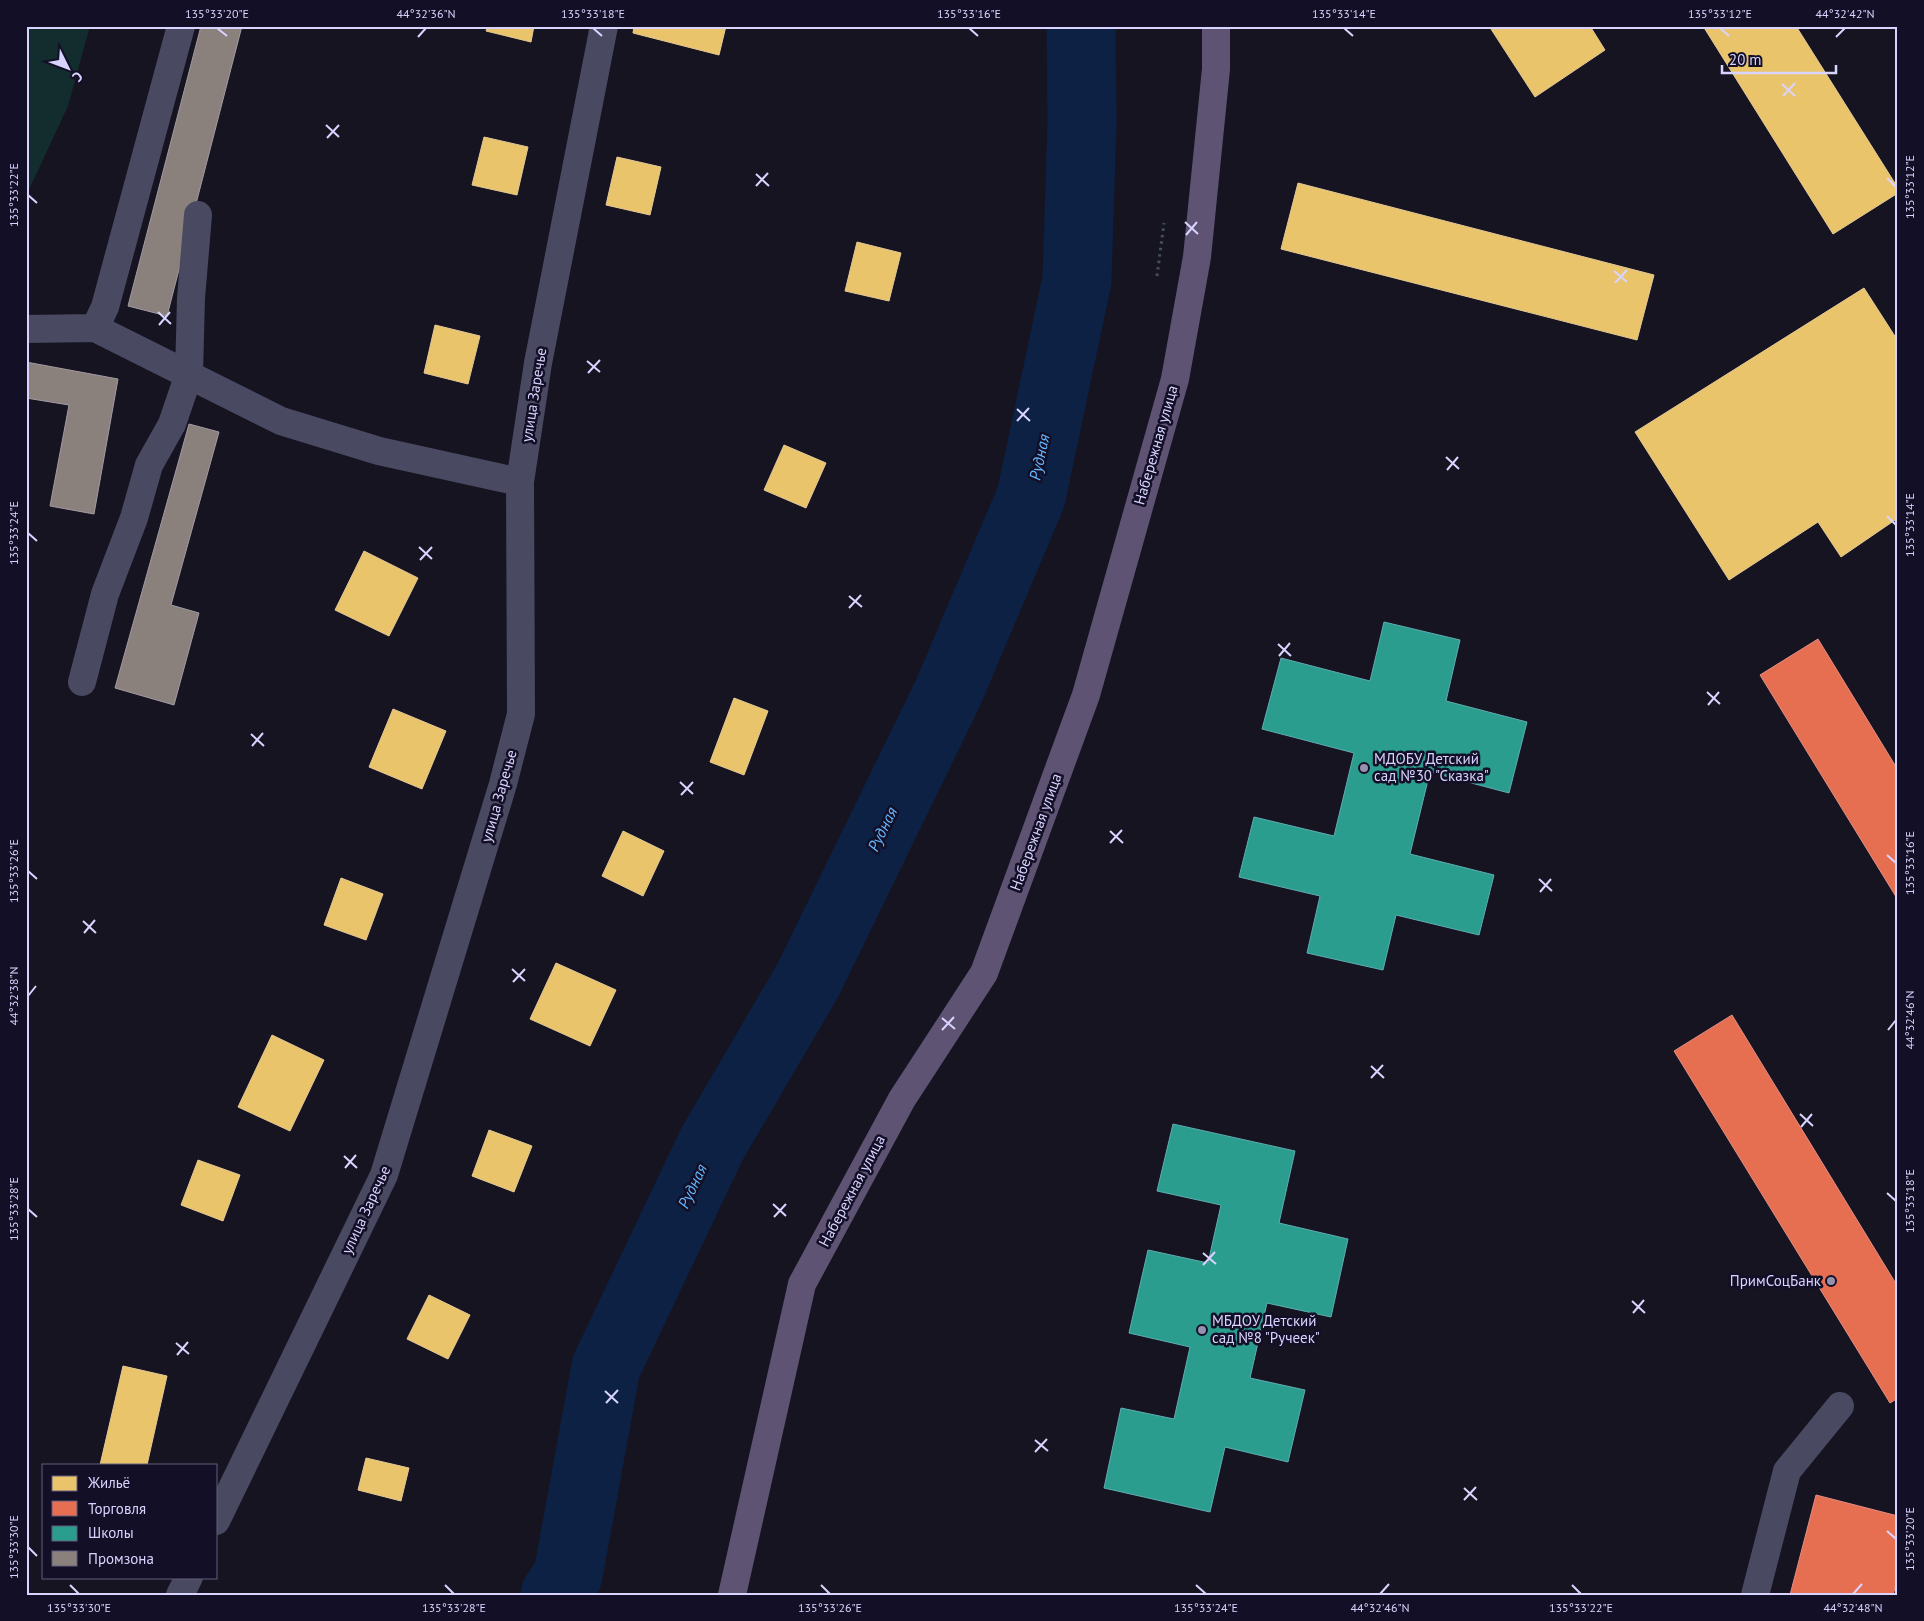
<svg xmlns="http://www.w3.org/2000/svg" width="1924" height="1621" viewBox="0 0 1924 1621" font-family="'PT Sans',sans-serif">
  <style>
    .green { fill: #132c2d }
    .homes { fill: #e9c46a; stroke: #e4c997 }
    .shops { fill: #e76f51; stroke: #e38d85 }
    .schools { fill: #2a9d8f; stroke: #5eaeb1 }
    .industry { fill: #8a817c; stroke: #a29aa3 }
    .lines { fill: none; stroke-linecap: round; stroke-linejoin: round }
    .river { stroke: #0d2144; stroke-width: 69 }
    .path { stroke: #44505f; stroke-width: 3; stroke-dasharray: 2.5 4; stroke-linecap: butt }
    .minor { stroke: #4a4962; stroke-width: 28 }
    .major { stroke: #5e5373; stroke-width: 28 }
    .ticks { fill: none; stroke: #d9d4ff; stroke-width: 2 }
    .poi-dot { fill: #9591b1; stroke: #130f26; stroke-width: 2 }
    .labels { text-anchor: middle; stroke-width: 5; stroke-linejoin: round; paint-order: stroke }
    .street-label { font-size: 15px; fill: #d9d4ff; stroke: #130f26 }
    .poi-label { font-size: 15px; fill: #d9d4ff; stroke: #130f26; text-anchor: start }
    .water-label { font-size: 16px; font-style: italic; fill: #62b6ff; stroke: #130f26 }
    .neatline { fill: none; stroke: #d9d4ff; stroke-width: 2 }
    .ticks-label { font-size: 12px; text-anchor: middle; fill: #d9d4ff }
  </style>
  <rect width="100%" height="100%" fill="#161421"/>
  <path class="green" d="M 26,26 L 90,26 L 68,106 L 26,196 Z"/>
  <path class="homes" d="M 488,26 L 534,26 L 531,42 L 486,31 Z
    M 634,26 L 726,26 L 719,55 L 633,33 Z
    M 1489,26 L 1590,26 L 1605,50 L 1535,97 Z
    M 1703,26 L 1796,26 L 1898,188 L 1898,193 L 1833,234 Z
    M 484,137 L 528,147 L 517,195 L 472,185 Z
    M 617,157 L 661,167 L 650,215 L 606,205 Z
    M 1298,183 L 1654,275 L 1637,340 L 1281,249 Z
    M 857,242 L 901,253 L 889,301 L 845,291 Z
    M 1864,288 L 1898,341 L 1898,518 L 1841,557 L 1818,522 L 1729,580 L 1635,432 Z
    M 435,325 L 480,336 L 468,384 L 424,373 Z
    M 784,445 L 826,463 L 806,508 L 764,490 Z
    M 364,551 L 418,578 L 389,636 L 335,610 Z
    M 734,698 L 768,711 L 744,775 L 710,762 Z
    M 393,709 L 446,731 L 422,789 L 369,767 Z
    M 623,831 L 664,851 L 643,896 L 602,876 Z
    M 341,878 L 383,894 L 366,940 L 324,925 Z
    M 556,963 L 616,990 L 590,1046 L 530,1019 Z
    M 272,1035 L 324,1060 L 290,1131 L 238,1107 Z
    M 489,1130 L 532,1146 L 514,1192 L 472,1176 Z
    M 198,1160 L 240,1175 L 223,1221 L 181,1205 Z
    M 429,1295 L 470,1315 L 448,1359 L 407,1339 Z
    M 123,1366 L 167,1376 L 147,1465 L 100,1465 Z
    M 366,1458 L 409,1468 L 401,1501 L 358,1490 Z"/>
  <path class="shops" d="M 1818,639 L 1898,770 L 1898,900 L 1760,675 Z
    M 1732,1015 L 1898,1287 L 1898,1398 L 1890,1403 L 1674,1051 Z
    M 1816,1495 L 1898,1516 L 1898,1577 L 1893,1595 L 1790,1595 Z"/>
  <path class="schools" d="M 1384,622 L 1460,640 L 1446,701 L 1527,722 L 1509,793 L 1430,772 L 1410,854 L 1494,875 L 1479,935 L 1396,915 L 1383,970 L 1307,953 L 1320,896 L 1239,877 L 1254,817 L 1334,836 L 1354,753 L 1262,729 L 1281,658 L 1370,681 Z
    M 1173,1124 L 1295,1151 L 1279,1223 L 1348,1239 L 1331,1317 L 1267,1303 L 1250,1378 L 1305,1390 L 1288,1462 L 1225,1447 L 1210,1512 L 1104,1488 L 1121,1408 L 1174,1419 L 1190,1347 L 1129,1333 L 1148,1250 L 1208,1263 L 1221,1205 L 1157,1191 Z"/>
  <path class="industry" d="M 201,26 L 242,26 L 167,316 L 128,306 Z
    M 26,362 L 118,379 L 94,514 L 50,506 L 69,405 L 26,398 Z
    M 189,424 L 219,432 L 171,605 L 199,613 L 174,705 L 115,688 Z"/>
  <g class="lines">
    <path class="river" d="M 555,1595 L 568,1575 L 606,1367 L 712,1144 L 808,980 L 948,693 L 1031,497 L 1077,280 L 1082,123 L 1081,26"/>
    <path class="path" d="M 1157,276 L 1164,223"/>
    <path class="minor" d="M 95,328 L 281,421 L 379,451 L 520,482
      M 26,329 L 95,328 L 105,307 L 181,26
      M 82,682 L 105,594 L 134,518 L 149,465 L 172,424 L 189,374 L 191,298 L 198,215
      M 216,1521 L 384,1175 L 503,784 L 521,714 L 520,482 L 538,363 L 604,26
      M 180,1595 L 189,1577
      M 1755,1595 L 1787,1471 L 1840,1406"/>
    <path class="major" d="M 732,1595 L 802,1284 L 902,1099 L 984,973 L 1086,695 L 1175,379 L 1197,257 L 1216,69 L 1216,26"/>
  </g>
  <path class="ticks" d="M 217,28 L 227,36M 593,28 L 602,36M 969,28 L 978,36M 1344,28 L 1353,36M 1720,28 L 1729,36M 418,37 L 426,28M 1836,37 L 1845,28M 1782,84 L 1795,96M 1783,96 L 1795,83M 326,125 L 339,137M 327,138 L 339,125M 756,174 L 769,186M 1887,178 L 1896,187M 756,186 L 768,173M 28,195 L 37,203M 1185,222 L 1198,234M 1186,235 L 1197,222M 1614,271 L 1627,282M 1615,283 L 1627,270M 158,312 L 171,324M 159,325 L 170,312M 587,361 L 600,372M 588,373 L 600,360M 1017,409 L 1030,421M 1017,421 L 1029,408M 1446,457 L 1459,469M 1447,470 L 1458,457M 1887,516 L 1896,525M 28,533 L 37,541M 419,547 L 432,559M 420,560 L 432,547M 849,596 L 862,607M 849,608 L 861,595M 1278,644 L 1291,656M 1279,656 L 1290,643M 1707,692 L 1720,704M 1708,705 L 1719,692M 251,734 L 264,746M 252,746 L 263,733M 680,782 L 693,794M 681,795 L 693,782M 1110,831 L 1123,843M 1110,843 L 1122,830M 1887,855 L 1896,863M 28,871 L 37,879M 1539,879 L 1552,891M 1540,892 L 1551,879M 83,921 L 96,933M 84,933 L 95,920M 512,969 L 525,981M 513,982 L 525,969M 28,996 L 36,986M 942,1018 L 955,1029M 942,1030 L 954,1017M 1888,1030 L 1896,1020M 1371,1066 L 1384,1078M 1371,1078 L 1383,1065M 1800,1114 L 1813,1126M 1801,1127 L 1812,1114M 344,1156 L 357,1168M 345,1168 L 356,1155M 1887,1193 L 1896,1201M 773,1204 L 786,1216M 28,1209 L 37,1217M 774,1217 L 786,1204M 1203,1253 L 1216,1264M 1203,1265 L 1215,1252M 1632,1301 L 1645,1313M 1633,1313 L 1644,1300M 176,1343 L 189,1354M 177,1355 L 188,1342M 605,1391 L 618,1403M 606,1403 L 618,1390M 1035,1440 L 1048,1451M 1035,1452 L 1047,1439M 1464,1488 L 1477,1500M 1464,1500 L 1476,1487M 1887,1531 L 1896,1539M 28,1547 L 37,1556M 70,1585 L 79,1594M 445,1585 L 454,1594M 821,1585 L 830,1594M 1196,1585 L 1206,1594M 1572,1585 L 1581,1594M 1380,1594 L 1389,1584M 1853,1594 L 1862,1584"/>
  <g class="poi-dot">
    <circle cx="1364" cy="768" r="5"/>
    <circle cx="1831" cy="1281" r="5"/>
    <circle cx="1202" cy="1330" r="5"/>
  </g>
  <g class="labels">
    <g class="street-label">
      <text transform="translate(534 395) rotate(-81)" y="5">улица Заречье</text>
      <text transform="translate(1156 445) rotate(-74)" y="5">Набережная улица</text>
      <text transform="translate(499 796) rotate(-74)" y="5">улица Заречье</text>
      <text transform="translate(1036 832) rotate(-70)" y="5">Набережная улица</text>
      <text transform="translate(852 1191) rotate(-62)" y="5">Набережная улица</text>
      <text transform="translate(366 1210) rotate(-65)" y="5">улица Заречье</text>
    </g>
    <g class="poi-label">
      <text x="1374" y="764">МДОБУ Детский<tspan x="1374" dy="17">сад №30 "Сказка"</tspan></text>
      <text x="1821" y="1286" text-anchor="end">ПримСоцБанк</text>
      <text x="1212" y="1326">МБДОУ Детский<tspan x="1212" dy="17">сад №8 "Ручеек"</tspan></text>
    </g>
    <g class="water-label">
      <text transform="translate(1039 457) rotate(-78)" y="6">Рудная</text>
      <text transform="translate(882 829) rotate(-64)" y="6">Рудная</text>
      <text transform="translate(692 1186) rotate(-65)" y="6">Рудная</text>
    </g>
  </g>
  <rect width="1924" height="1621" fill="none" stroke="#130f26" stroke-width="55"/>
  <rect x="42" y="1464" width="175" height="115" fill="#130f26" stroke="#625e7d"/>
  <rect x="52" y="1476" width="25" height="15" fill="#e9c46a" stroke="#625e7d"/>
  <text x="88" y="1488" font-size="15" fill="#d9d4ff">Жильё</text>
  <rect x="52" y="1501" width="25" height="15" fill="#e76f51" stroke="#625e7d"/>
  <text x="88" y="1514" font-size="15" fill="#d9d4ff">Торговля</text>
  <rect x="52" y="1526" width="25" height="15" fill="#2a9d8f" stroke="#625e7d"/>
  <text x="88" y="1538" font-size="15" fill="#d9d4ff">Школы</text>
  <rect x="52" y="1551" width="25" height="15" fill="#8a817c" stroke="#625e7d"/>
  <text x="88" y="1564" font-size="15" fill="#d9d4ff">Промзона</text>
  <g transform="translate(68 68) rotate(132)" stroke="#130f26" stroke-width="4" paint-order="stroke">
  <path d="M0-4L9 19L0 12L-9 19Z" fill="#d9d4ff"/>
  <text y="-8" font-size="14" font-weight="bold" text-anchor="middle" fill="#d9d4ff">С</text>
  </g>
  <path d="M1722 65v8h114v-8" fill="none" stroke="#d9d4ff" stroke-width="2.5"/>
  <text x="1729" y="65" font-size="15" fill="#d9d4ff" stroke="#130f26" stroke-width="4" paint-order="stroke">20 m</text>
  <rect x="28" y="28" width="1868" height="1566" class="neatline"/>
  <g class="ticks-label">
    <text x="217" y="18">135°33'20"E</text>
    <text x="426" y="18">44°32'36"N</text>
    <text x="593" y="18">135°33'18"E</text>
    <text x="969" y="18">135°33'16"E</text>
    <text x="1344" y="18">135°33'14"E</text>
    <text x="1720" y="18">135°33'12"E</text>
    <text x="1845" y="18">44°32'42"N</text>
    <text transform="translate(1910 187) rotate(-90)" y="4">135°33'12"E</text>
    <text transform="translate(14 195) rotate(-90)" y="4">135°33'22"E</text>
    <text transform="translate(1910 525) rotate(-90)" y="4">135°33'14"E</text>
    <text transform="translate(14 533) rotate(-90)" y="4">135°33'24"E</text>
    <text transform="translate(1910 863) rotate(-90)" y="4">135°33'16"E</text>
    <text transform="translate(14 871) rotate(-90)" y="4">135°33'26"E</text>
    <text transform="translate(14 996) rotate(-90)" y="4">44°32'38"N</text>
    <text transform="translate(1910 1020) rotate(-90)" y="4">44°32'46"N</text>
    <text transform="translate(1910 1201) rotate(-90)" y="4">135°33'18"E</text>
    <text transform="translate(14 1209) rotate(-90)" y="4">135°33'28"E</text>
    <text transform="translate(1910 1539) rotate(-90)" y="4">135°33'20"E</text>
    <text transform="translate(14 1547) rotate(-90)" y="4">135°33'30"E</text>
    <text x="79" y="1612">135°33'30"E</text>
    <text x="454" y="1612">135°33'28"E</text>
    <text x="830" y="1612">135°33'26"E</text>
    <text x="1206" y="1612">135°33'24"E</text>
    <text x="1380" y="1612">44°32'46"N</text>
    <text x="1581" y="1612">135°33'22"E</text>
    <text x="1853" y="1612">44°32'48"N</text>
  </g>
</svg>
